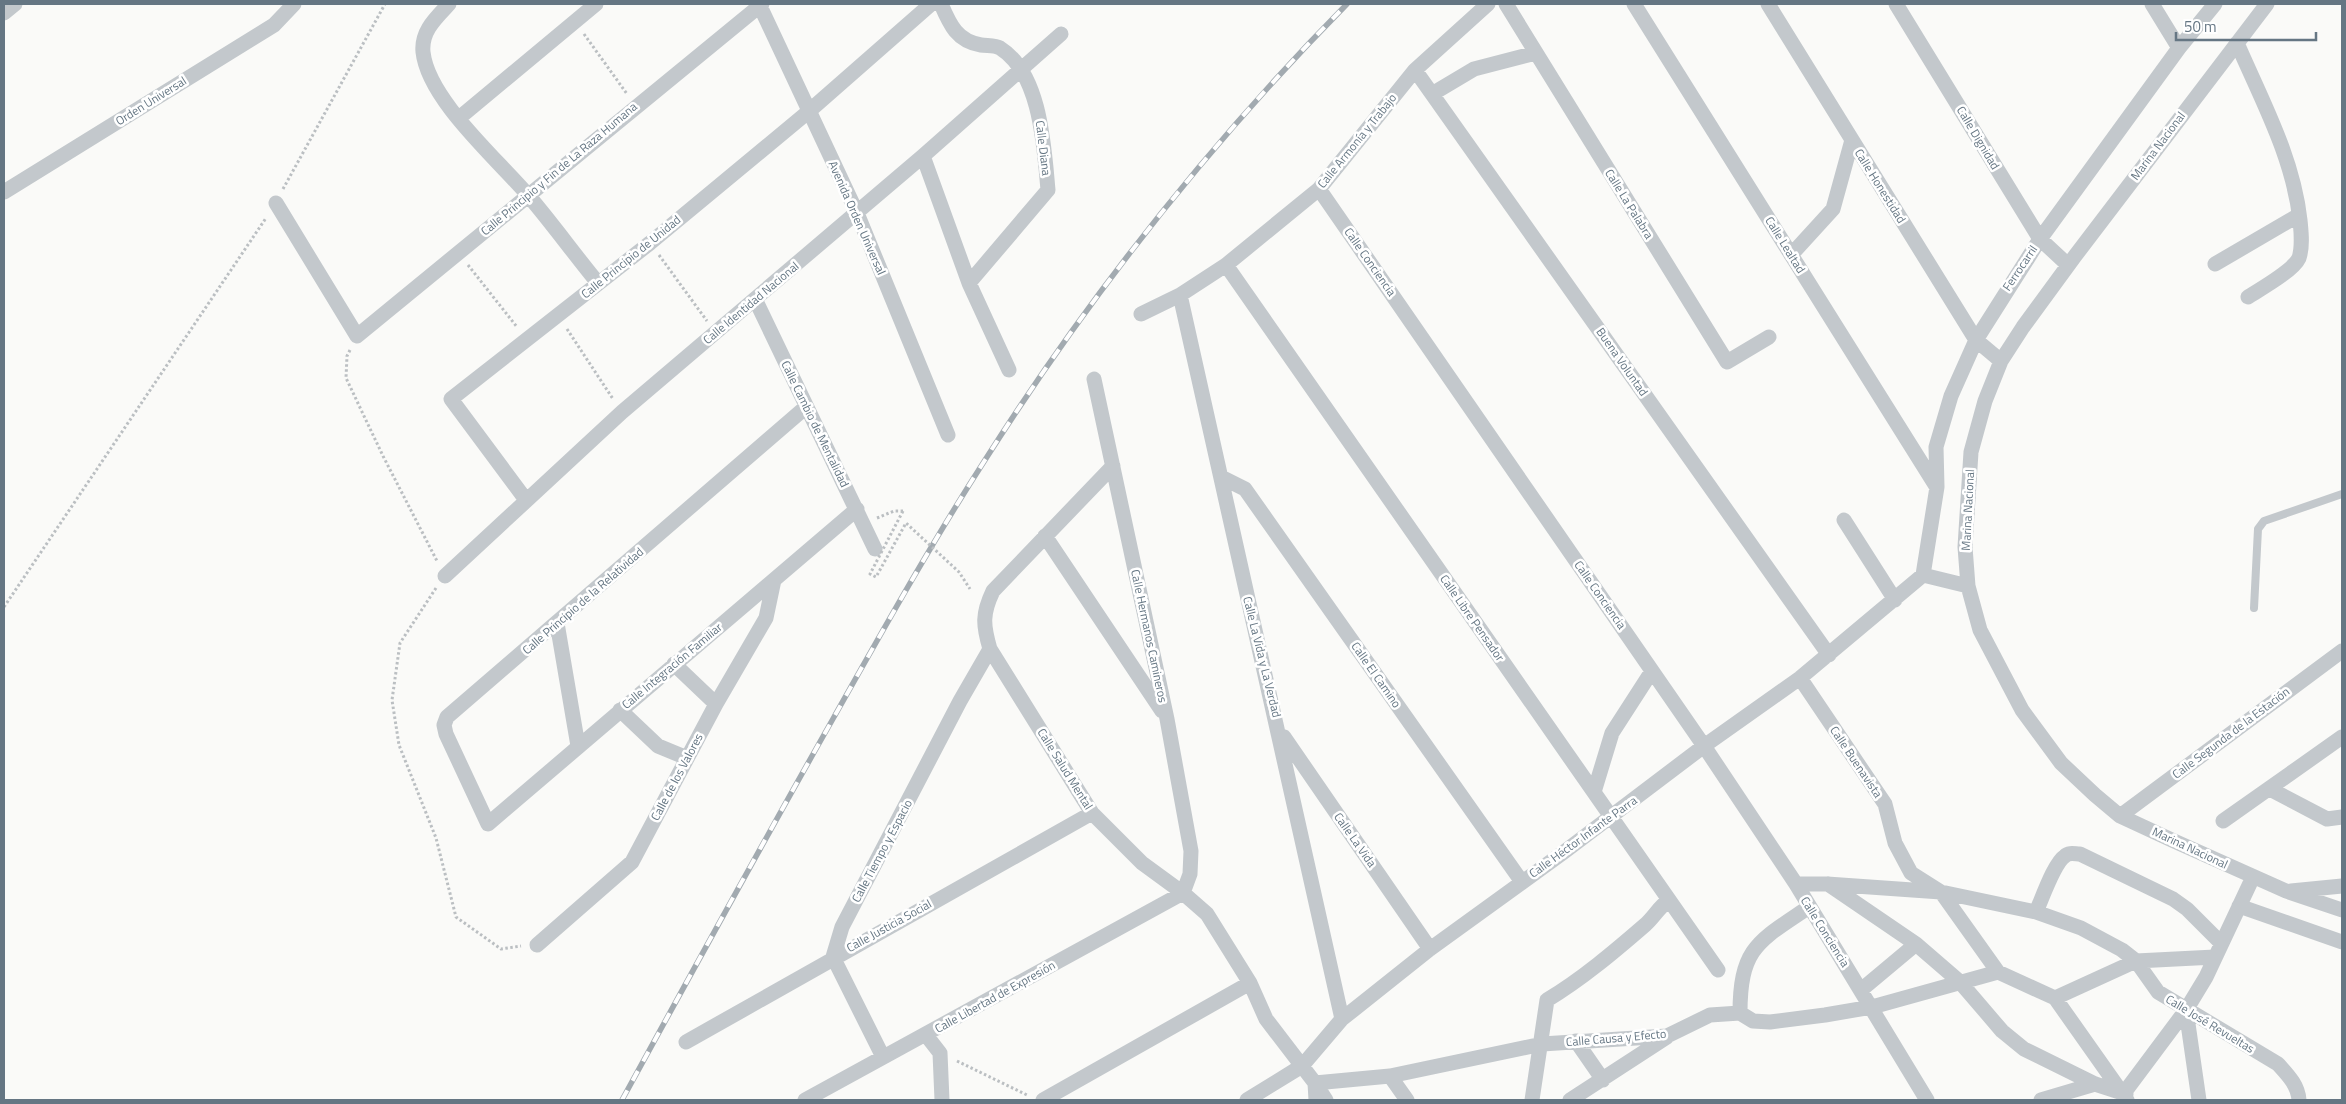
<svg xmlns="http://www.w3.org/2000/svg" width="2346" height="1104" viewBox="0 0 2346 1104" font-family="'Titillium Web',sans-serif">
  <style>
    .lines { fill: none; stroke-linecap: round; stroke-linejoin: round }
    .path { stroke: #bbbfc2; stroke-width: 3; stroke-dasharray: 2.5 2.5; stroke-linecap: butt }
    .lane { stroke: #c3c8cc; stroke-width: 8 }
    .street { stroke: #c3c8cc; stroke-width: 15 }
    .rail-casing { stroke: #a2aab0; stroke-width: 5.5 }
    .rail { stroke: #fff; stroke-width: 4; stroke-dasharray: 11; stroke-linecap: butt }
    .path-bridge { stroke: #bbbfc2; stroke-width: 3; stroke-dasharray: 2.5 2.5; stroke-linecap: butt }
    .labels { text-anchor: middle; stroke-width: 5; stroke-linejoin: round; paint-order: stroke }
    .street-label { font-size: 12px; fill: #657683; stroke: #fff }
  </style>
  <rect width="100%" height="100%" fill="#fafaf8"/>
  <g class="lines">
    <path class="path" d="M 584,34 L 627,94
      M 283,189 L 385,4
      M 659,255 L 707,321
      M 468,265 L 517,327
      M 567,329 L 613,399
      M 350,350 L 347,356 L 346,378 L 383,456 L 437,561
      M 877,518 L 894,511 L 903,511
      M 436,588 L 400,643 L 392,700 L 399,745 L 436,838 L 456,917 L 501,949 L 521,946
      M 4,607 L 266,218
      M 957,1061 L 1027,1095"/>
    <path class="lane" d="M 2254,608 L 2258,529 L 2264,521 L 2342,494"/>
    <path class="street" d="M 449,4 C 436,18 421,31 423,52 C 428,99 496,158 527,194 C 552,223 574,254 598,283
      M 759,4 L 857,213 L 948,435
      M 941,4 C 950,25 957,41 981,45 C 987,46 995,45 1000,48 C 1041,74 1044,147 1048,190 L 969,283
      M 1506,4 L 1727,362 L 1769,337
      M 1634,4 L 1936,486
      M 1768,4 L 1976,340 L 2001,361
      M 1896,4 L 2040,239 L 2068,265
      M 2152,4 L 2179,48
      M 2267,4 L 2075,256 L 2023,327 L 2001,361 L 1985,401 L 1971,452 L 1965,547 L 1968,586 L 1980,630 L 2022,710 L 2061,763 L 2095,795 L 2120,816 L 2174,841 L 2286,891 L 2342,910
      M 4,13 L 15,4
      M 2237,43 C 2262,101 2293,157 2300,220 C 2301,231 2303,246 2299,258 C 2293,271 2260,289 2248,297
      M 1415,70 L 1829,655
      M 1432,94 L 1474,69 L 1536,53
      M 459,118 L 596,4
      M 923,156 L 969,283 L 1009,370
      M 1319,189 L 1704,746 L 1796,884 L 1927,1100
      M 4,192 L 274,25 L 294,4
      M 276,203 L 357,336 L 762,4
      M 1791,255 L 1833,209 L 1852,140
      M 2215,264 L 2299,215
      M 1226,265 L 1718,970
      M 1180,295 C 1234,536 1290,777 1342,1019
      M 755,299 L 875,549
      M 1141,314 L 1180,295 L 1226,265 L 1319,189 L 1415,70 L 1488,4
      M 806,407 L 447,717 L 444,725 L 446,734 L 488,824 L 857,509
      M 1113,466 L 993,591 C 982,614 983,625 990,649 L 1092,813 L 1142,863 L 1183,893 L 1207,914 L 1250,983 L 1266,1019 L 1315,1083 L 1316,1100
      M 1221,477 L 1245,489 L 1522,882
      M 526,500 L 451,399 L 650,243 L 808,112 L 931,4
      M 1844,520 L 1895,600
      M 1045,536 L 1162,711
      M 1923,575 L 1937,487 L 1936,447 L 1951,396 L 1976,340 L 2040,239 L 2179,48 L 2215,4
      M 1923,575 L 1968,586
      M 445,576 L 622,412 L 923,156 L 1061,34
      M 557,623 L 578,746
      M 674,664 L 716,704
      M 1800,678 L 1885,804 L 1895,843 L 1911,873 L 1941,892 L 1998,972 L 2055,998 L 2127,1100
      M 620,710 L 658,746 L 687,758
      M 1284,737 L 1430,949
      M 2270,789 L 2327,819 L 2342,817
      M 1594,792 L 1612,733 L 1652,671
      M 2120,816 L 2342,651
      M 2223,821 L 2342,737
      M 1796,884 L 1827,884 L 1941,892 L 2036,912 L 2081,928 L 2122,950 L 2136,961 L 2158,992 L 2278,1064 C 2288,1075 2298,1085 2299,1100
      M 1828,884 L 1916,944 L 1960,982 L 2002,1031 L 2024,1049 L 2095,1084 L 2126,1094
      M 2291,891 L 2342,886
      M 2239,906 L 2342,942
      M 2036,912 C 2042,899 2054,863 2065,856 C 2069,852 2075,854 2080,854 L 2173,899 L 2187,909 L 2221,943
      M 537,945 L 632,862 L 716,704 L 766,618 L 774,580
      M 1861,990 L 1916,944
      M 2055,998 L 2136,961 L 2215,957
      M 2186,1010 L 2199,1100
      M 1740,1013 C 1740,947 1759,941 1809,907
      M 926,1035 L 940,1053 L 942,1100
      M 1576,1041 L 1603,1080
      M 686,1042 L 1092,813
      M 883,1057 L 833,957 L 842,927 L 960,701 L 990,649
      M 1390,1076 L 1407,1100
      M 2124,1093 L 2186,1010 L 2206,977 L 2253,877
      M 805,1100 L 1183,893 L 1190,874 L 1191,851 L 1167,719 L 1094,379
      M 1043,1100 L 1250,983
      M 1247,1100 L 1302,1066 L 1342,1019 L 1430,949 L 1564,852 L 1704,746 L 1800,678 L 1923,575
      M 1326,1100 L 1315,1083 L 1390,1076 L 1542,1044 L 1667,1036 L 1710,1015 L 1740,1013 L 1753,1021 L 1770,1022 L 1825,1015 L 1872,1007 L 1998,972
      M 1532,1100 L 1547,1000 C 1582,979 1615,951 1645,925 C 1654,917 1659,907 1669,900
      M 1570,1100 L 1667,1037
      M 2041,1100 L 2095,1084"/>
    <defs>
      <path id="rail" d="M 622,1100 C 692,972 762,844 834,717 C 883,630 931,544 985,460 C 1089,296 1211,142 1347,4"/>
    </defs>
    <use href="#rail" class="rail-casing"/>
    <use href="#rail" class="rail"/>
    <path class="path-bridge" d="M 903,511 L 870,574 L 876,577 L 906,523 L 959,572 L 970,589"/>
  </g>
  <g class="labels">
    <g class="street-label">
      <text transform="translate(151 101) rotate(-32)" y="4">Orden Universal</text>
      <text transform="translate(1978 138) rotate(59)" y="4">Calle Dignidad</text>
      <text transform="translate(1357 141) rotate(-51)" y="4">Calle Armonía y Trabajo</text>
      <text transform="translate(2158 146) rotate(-53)" y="4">Marina Nacional</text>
      <text transform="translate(1043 148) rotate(83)" y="4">Calle Diana</text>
      <text transform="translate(559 169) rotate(-40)" y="4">Calle Principio y Fin de La Raza Humana</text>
      <text transform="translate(1880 186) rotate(58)" y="4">Calle Honestidad</text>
      <text transform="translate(1629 204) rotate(58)" y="4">Calle La Palabra</text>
      <text transform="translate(857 218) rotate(66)" y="4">Avenida Orden Universal</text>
      <text transform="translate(1785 245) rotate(58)" y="4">Calle Lealtad</text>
      <text transform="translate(631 257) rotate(-39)" y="4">Calle Principio de Unidad</text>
      <text transform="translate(1370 262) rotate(55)" y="4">Calle Conciencia</text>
      <text transform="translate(2020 268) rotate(-56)" y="4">Ferrocarril</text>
      <text transform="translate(751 303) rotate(-40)" y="4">Calle Identidad Nacional</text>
      <text transform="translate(1622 362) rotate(55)" y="4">Buena Voluntad</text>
      <text transform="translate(815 424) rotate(64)" y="4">Calle Cambio de Mentalidad</text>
      <text transform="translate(1968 510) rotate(-87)" y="4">Marina Nacional</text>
      <text transform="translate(1600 595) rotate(55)" y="4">Calle Conciencia</text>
      <text transform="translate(583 601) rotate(-41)" y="4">Calle Principio de la Relatividad</text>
      <text transform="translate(1472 618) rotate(55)" y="4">Calle Libre Pensador</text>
      <text transform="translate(1149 636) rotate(78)" y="4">Calle Hermanos Camineros</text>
      <text transform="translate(1262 657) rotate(76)" y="4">Calle La Vida y La Verdad</text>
      <text transform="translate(672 666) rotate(-40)" y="4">Calle Integración Familiar</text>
      <text transform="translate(1376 675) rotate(55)" y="4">Calle El Camino</text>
      <text transform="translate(2231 733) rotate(-37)" y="4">Calle Segunda de la Estación</text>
      <text transform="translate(1856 762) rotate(56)" y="4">Calle Buenavista</text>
      <text transform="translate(1065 769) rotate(58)" y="4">Calle Salud Mental</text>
      <text transform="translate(677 777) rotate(-62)" y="4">Calle de los Valores</text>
      <text transform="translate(1583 837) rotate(-36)" y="4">Calle Héctor Infante Parra</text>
      <text transform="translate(1355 840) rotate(55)" y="4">Calle La Vida</text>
      <text transform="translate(2190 848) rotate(25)" y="4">Marina Nacional</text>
      <text transform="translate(882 851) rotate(-62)" y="4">Calle Tiempo y Espacio</text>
      <text transform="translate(889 926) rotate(-29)" y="4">Calle Justicia Social</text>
      <text transform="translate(1825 932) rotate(58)" y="4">Calle Conciencia</text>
      <text transform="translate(995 997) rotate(-29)" y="4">Calle Libertad de Expresión</text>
      <text transform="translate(2210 1024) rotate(31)" y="4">Calle José Revueltas</text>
      <text transform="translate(1616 1038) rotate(-5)" y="4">Calle Causa y Efecto</text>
    </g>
  </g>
  <rect width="2346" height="1104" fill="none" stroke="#657683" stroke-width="10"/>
  <path d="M2176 32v8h140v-8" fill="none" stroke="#657683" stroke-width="2.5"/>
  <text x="2184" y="32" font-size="15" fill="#657683" stroke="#ffffff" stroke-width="4" paint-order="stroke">50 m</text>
</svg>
